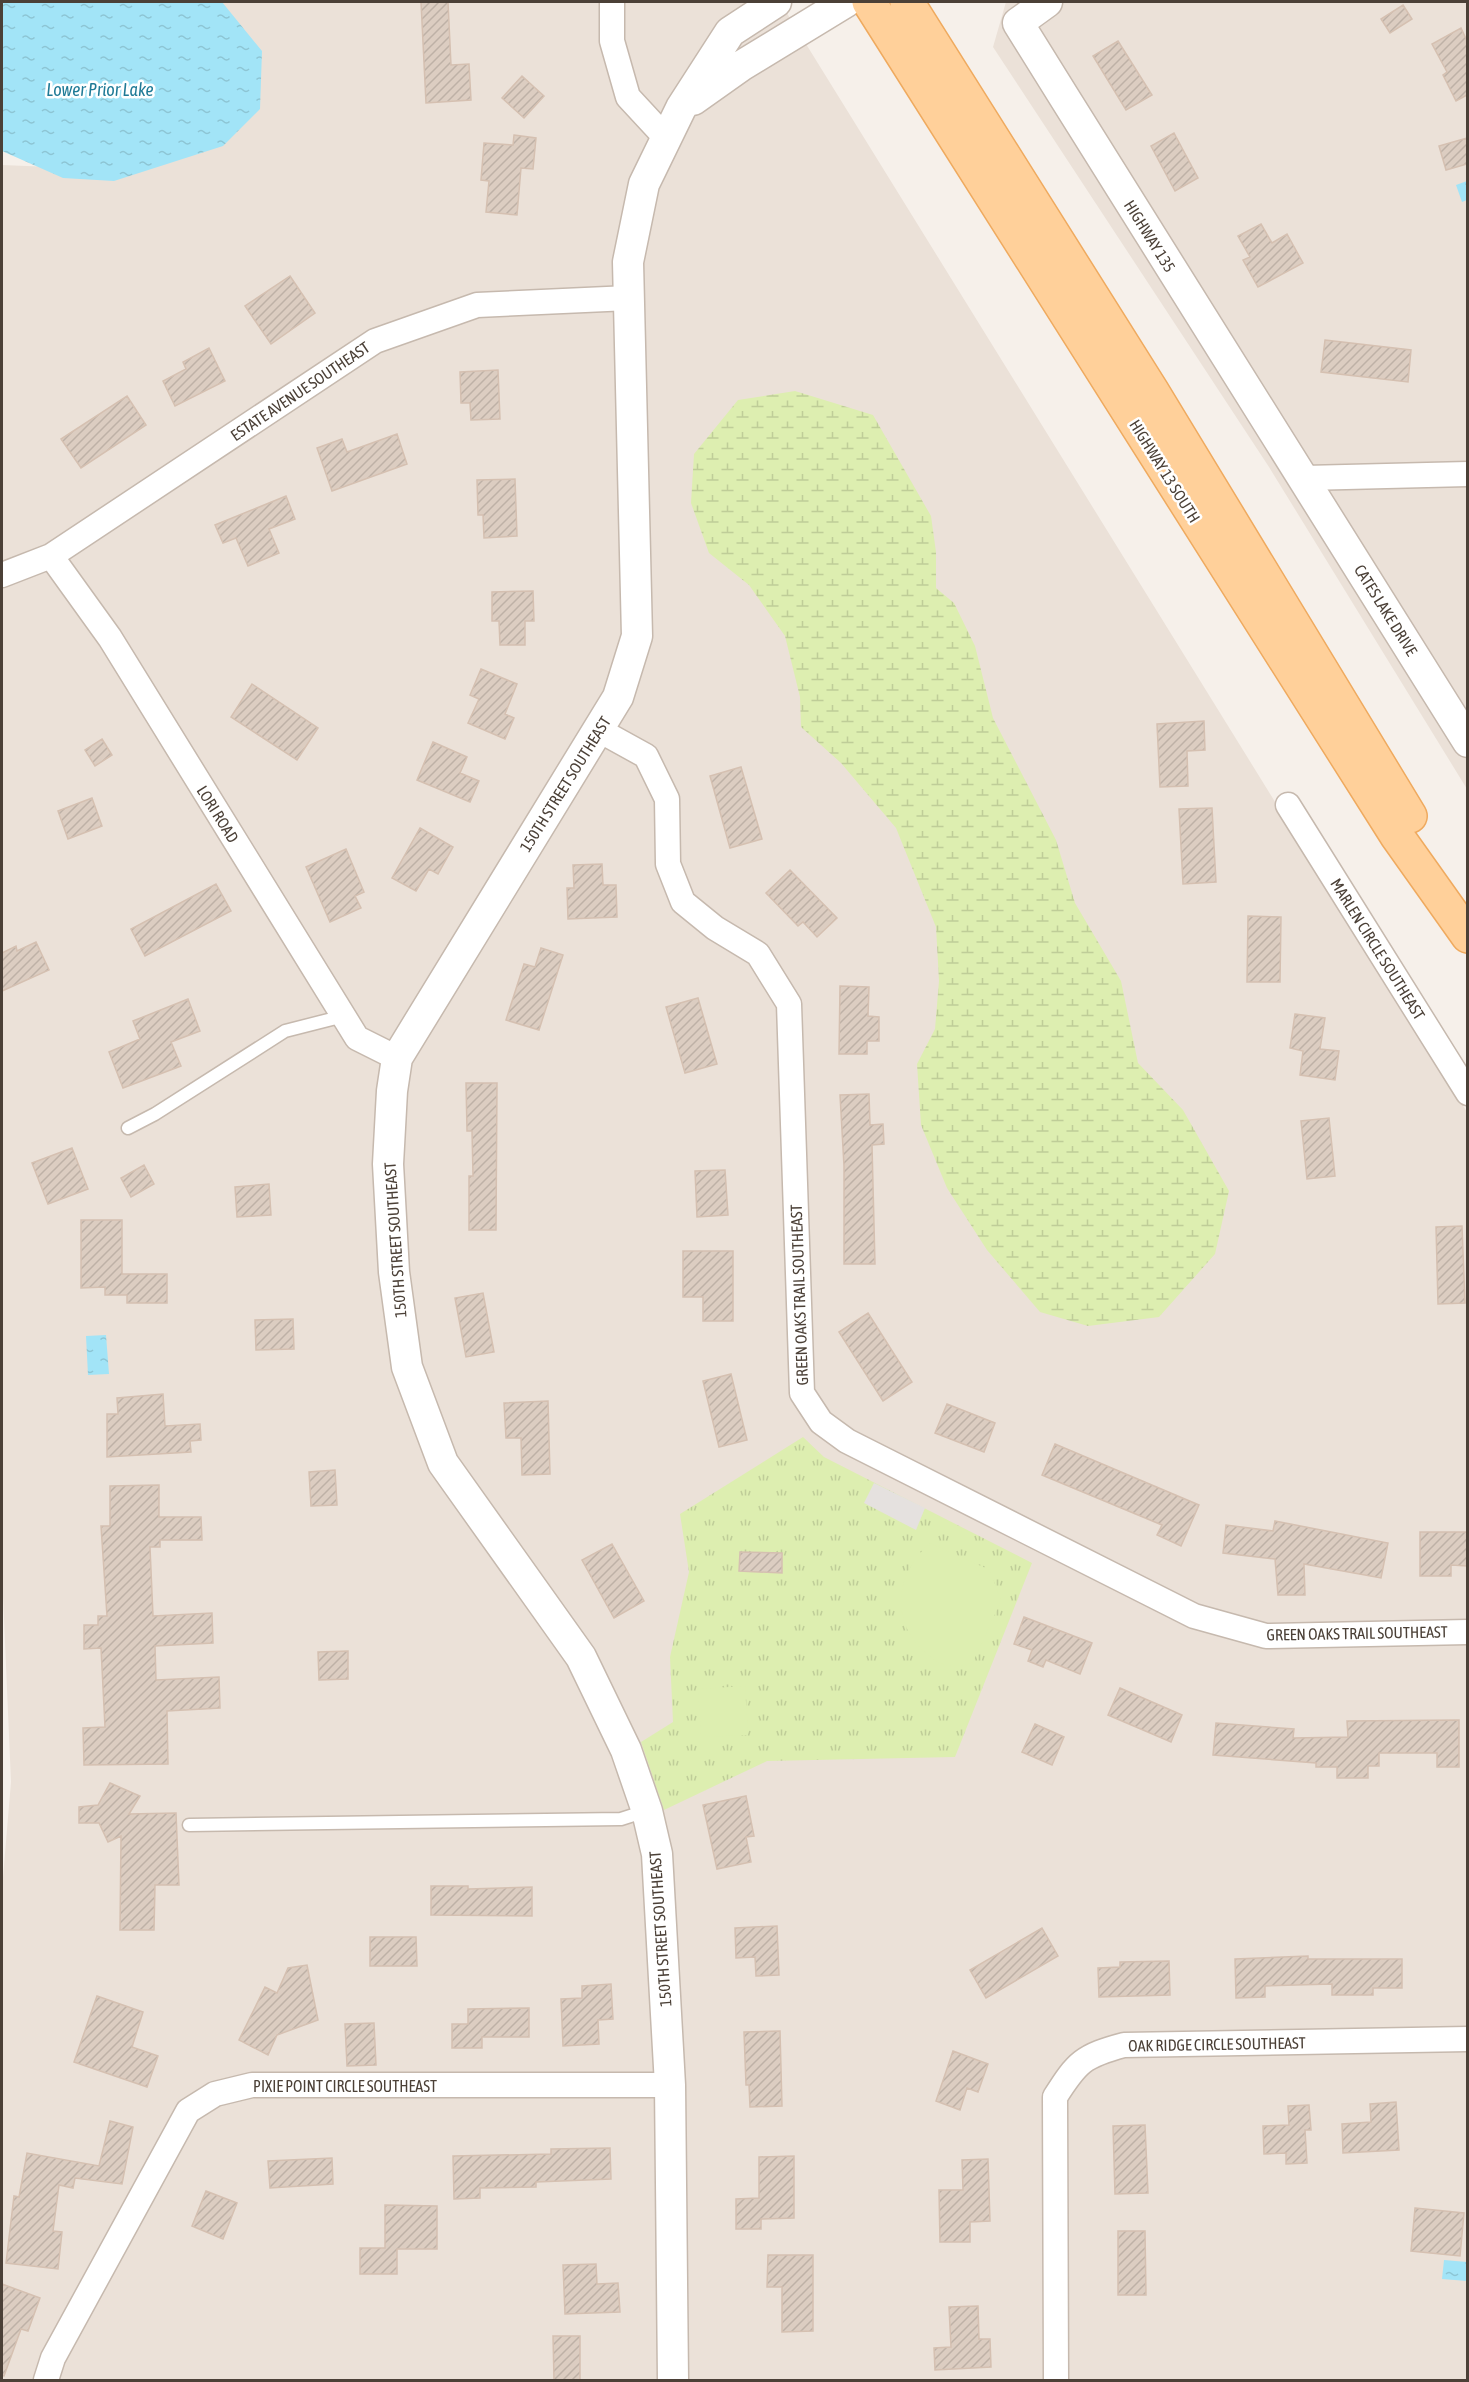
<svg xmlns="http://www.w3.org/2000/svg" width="1469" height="2382" viewBox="0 0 1469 2382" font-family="'Asap Condensed',sans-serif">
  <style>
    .residential { fill: #ebe1d8 }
    .wetland { fill: url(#wetland-marsh) }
    .park { fill: url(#park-tufts) }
    .garden { fill: #ddeeb0 }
    .parking { fill: #e5e1df }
    .water { fill: url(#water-ripples) }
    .building { fill: url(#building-hatch); stroke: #d5c0b1; stroke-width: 1.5 }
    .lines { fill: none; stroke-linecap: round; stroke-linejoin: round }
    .service-casing { stroke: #c6b9ae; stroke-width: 15 }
    .minor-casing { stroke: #c6b9ae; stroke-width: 27 }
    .tertiary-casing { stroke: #c6b9ae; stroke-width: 33 }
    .primary-casing { stroke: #efaa5f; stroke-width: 36 }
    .service { stroke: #fff; stroke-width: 12 }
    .minor { stroke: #fff; stroke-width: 24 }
    .tertiary { stroke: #fff; stroke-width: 30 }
    .primary { stroke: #ffd09a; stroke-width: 33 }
    .labels { text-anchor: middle; stroke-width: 5; stroke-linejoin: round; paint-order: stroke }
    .street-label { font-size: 16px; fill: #4b4037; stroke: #fff }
    .water-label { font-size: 18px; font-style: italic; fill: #1f7a96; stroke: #fff }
  </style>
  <defs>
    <pattern id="wetland-marsh" width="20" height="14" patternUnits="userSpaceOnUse" patternTransform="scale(1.5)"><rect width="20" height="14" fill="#ddeeb0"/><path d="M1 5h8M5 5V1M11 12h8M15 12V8" fill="none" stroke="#bfcd98"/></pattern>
    <pattern id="park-tufts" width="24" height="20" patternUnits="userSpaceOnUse" patternTransform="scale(1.5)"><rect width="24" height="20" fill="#ddeeb0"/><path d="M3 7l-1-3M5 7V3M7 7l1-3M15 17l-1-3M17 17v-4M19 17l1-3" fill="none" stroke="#bfcd98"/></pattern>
    <pattern id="water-ripples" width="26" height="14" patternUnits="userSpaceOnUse" patternTransform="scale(1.5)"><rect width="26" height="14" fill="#a2e4f7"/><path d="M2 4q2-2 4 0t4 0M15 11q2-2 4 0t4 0" fill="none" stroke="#8dc5d4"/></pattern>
    <pattern id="building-hatch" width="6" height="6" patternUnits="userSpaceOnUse" patternTransform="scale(1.5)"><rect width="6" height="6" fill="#dccdc1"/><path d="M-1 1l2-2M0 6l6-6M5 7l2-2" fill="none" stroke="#beb1a6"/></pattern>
  </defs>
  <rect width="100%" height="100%" fill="#f6f0ea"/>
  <path class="residential" d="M 199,2 L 780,2 L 1467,1112 L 1467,2380 L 2,2380 L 2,1889 L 11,1782 L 2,1572 L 2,165 L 76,168 Z
    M 1006,2 L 1467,2 L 1467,789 L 1269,467 L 993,47 Z"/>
  <path class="wetland" d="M 795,391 L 873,415 L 931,516 L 936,552 L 936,588 L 954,603 L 975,646 L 993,718 L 1056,840 L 1075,903 L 1121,981 L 1138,1063 L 1183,1110 L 1229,1191 L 1215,1254 L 1159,1317 L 1088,1326 L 1040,1312 L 987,1250 L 947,1188 L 921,1125 L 917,1064 L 935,1029 L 939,981 L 936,927 L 896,828 L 841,763 L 801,727 L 800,697 L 785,636 L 749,585 L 709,553 L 691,503 L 694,454 L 738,400 Z"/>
  <path class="park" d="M 803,1437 L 824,1457 L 1032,1563 L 955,1757 L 767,1761 L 664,1810 L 641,1742 L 673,1722 L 670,1657 L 689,1572 L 680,1514 Z"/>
  <path class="garden" d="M 930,1543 L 990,1570 L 1001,1601 L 973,1662 C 956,1669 943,1667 929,1656 C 890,1625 893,1576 930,1543 Z
    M 745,1686 L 748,1735 L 701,1737 L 698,1689 Z"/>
  <path class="parking" d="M 874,1483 L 925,1508 L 916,1530 L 864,1503 Z"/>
  <path class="water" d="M 2,2 L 222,2 L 262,51 L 260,109 L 223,146 L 114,181 L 63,178 L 2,151 Z
    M 1467,181 L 1467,200 L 1462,202 L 1456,185 Z
    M 106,1335 L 109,1374 L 88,1375 L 86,1336 Z
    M 1444,2260 L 1467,2262 L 1467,2281 L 1442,2279 Z"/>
  <path class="building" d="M 421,2 L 448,2 L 451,65 L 469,64 L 471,100 L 426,103 Z
    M 1403,5 L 1412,19 L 1390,33 L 1381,19 Z
    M 1461,28 L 1467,41 L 1467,95 L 1456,101 L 1443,75 L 1447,72 L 1432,44 Z
    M 1118,41 L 1152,95 L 1126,110 L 1093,56 Z
    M 522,76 L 544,96 L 524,118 L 502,98 Z
    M 1174,133 L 1198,178 L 1175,191 L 1151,146 Z
    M 514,135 L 536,138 L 533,169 L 521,168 L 517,215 L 486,212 L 489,181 L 481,180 L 484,143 L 513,145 Z
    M 1467,138 L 1467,164 L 1446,170 L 1439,146 Z
    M 1261,224 L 1272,243 L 1287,234 L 1303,263 L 1258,287 L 1243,260 L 1250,257 L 1238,236 Z
    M 290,276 L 315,313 L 271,344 L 245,306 Z
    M 1325,340 L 1411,350 L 1408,382 L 1321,372 Z
    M 209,348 L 225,381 L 175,406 L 163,381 L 186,369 L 183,362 Z
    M 498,370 L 500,419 L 471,420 L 470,403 L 461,403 L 460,372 Z
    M 127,396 L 146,425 L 81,468 L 61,439 Z
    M 397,434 L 407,464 L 332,491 L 317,448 L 342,439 L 347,452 Z
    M 515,479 L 517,536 L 484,538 L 483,515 L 478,515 L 477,480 Z
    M 286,496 L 295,519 L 269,529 L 279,553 L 248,566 L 236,538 L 223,543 L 215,525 Z
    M 533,591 L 534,621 L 525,621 L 525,645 L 500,645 L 499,621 L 492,621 L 492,592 Z
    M 481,669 L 517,684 L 505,714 L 514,718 L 505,739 L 468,723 L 479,699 L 470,695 Z
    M 252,684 L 318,728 L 297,760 L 231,717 Z
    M 1204,721 L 1205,750 L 1187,751 L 1188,786 L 1160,787 L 1157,724 Z
    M 102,739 L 112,755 L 95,766 L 85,750 Z
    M 433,742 L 467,757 L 460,773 L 479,781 L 470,802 L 417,780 Z
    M 741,767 L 762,839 L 730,848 L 710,776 Z
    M 92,798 L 102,826 L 68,839 L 58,811 Z
    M 1212,808 L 1216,882 L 1183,884 L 1179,809 Z
    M 420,828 L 453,847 L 438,874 L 429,869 L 416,891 L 392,878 Z
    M 346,849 L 364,892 L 355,896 L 361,908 L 330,922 L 306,867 Z
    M 602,864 L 603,885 L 616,885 L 617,917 L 568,919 L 567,888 L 574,888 L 573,865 Z
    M 790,870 L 837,918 L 817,937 L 803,922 L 798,926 L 766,893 Z
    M 216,884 L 231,911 L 145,956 L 131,929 Z
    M 1248,916 L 1281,917 L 1280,982 L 1247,982 Z
    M 36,942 L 49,970 L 2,991 L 2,953 L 16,946 L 17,951 Z
    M 541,948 L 563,955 L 539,1030 L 506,1020 L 524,964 L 535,967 Z
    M 840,986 L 869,987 L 868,1016 L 879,1017 L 879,1041 L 867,1041 L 867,1054 L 839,1054 Z
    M 698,998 L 717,1064 L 685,1073 L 666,1007 Z
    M 188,999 L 200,1031 L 171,1042 L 181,1066 L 123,1088 L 109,1052 L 140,1039 L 133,1021 Z
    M 1295,1014 L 1325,1018 L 1320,1049 L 1339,1051 L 1335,1080 L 1300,1075 L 1303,1051 L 1290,1048 Z
    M 466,1083 L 497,1083 L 496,1230 L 469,1230 L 469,1176 L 473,1176 L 472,1131 L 467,1131 Z
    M 869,1094 L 870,1125 L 883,1124 L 884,1144 L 872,1145 L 875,1264 L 844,1264 L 844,1166 L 840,1095 Z
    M 1329,1118 L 1335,1176 L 1307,1179 L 1301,1121 Z
    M 72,1148 L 88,1189 L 48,1204 L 32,1163 Z
    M 144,1165 L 154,1184 L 131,1197 L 121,1178 Z
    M 725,1170 L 728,1215 L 697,1217 L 695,1171 Z
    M 269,1184 L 271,1215 L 237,1217 L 235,1187 Z
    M 81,1220 L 122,1220 L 122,1274 L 167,1274 L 167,1303 L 127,1303 L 127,1295 L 105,1295 L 105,1287 L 81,1288 Z
    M 1462,1226 L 1465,1303 L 1438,1304 L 1436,1227 Z
    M 683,1251 L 733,1251 L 733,1321 L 703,1321 L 703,1297 L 683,1297 Z
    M 483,1293 L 494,1352 L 466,1357 L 455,1298 Z
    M 868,1313 L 912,1382 L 883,1401 L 839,1332 Z
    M 293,1319 L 294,1349 L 256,1350 L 255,1320 Z
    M 731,1374 L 747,1440 L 719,1447 L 703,1381 Z
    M 163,1394 L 165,1426 L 200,1424 L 201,1440 L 190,1441 L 191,1452 L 107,1457 L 107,1414 L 118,1414 L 117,1398 Z
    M 548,1401 L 550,1474 L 522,1475 L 521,1438 L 506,1438 L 504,1403 Z
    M 947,1404 L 995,1423 L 984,1452 L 935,1433 Z
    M 1055,1444 L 1199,1505 L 1181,1546 L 1157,1535 L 1162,1525 L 1042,1475 Z
    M 335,1470 L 337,1505 L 311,1506 L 309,1472 Z
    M 159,1485 L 159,1517 L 201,1517 L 202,1540 L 160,1540 L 160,1547 L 150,1547 L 153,1616 L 212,1613 L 213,1643 L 155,1646 L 156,1680 L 219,1677 L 220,1708 L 167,1711 L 168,1764 L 84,1765 L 83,1728 L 105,1727 L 101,1648 L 84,1649 L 84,1625 L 98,1625 L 98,1616 L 107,1616 L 101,1526 L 110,1526 L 110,1486 Z
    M 1275,1521 L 1388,1543 L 1381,1578 L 1304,1564 L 1305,1595 L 1278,1595 L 1275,1559 L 1223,1553 L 1226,1525 L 1273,1531 Z
    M 1420,1532 L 1467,1532 L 1467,1566 L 1451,1565 L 1451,1576 L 1420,1576 Z
    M 612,1544 L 644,1601 L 614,1618 L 582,1560 Z
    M 740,1552 L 782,1553 L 782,1573 L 739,1571 Z
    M 1024,1617 L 1092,1643 L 1080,1674 L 1046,1660 L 1043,1667 L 1028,1661 L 1032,1650 L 1014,1644 Z
    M 348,1651 L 348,1679 L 319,1680 L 318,1652 Z
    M 1120,1688 L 1182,1715 L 1171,1742 L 1108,1715 Z
    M 1459,1720 L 1459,1767 L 1437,1767 L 1437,1753 L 1379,1753 L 1379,1766 L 1368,1766 L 1368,1778 L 1337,1778 L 1337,1767 L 1316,1767 L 1316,1763 L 1213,1755 L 1216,1723 L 1294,1729 L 1293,1738 L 1348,1737 L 1347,1721 Z
    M 1035,1724 L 1064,1737 L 1052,1765 L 1022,1752 Z
    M 110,1783 L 140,1796 L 129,1814 L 176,1813 L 179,1885 L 155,1885 L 154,1930 L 120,1930 L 121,1836 L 108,1842 L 99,1823 L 79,1823 L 79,1807 L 98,1805 Z
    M 746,1796 L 754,1836 L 746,1837 L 751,1862 L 717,1869 L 703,1805 Z
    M 431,1886 L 468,1886 L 468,1889 L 532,1887 L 532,1916 L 431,1915 Z
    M 777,1926 L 779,1975 L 756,1976 L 755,1957 L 736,1958 L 735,1928 Z
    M 1042,1928 L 1058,1956 L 986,1998 L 970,1970 Z
    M 370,1937 L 416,1937 L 417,1966 L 370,1966 Z
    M 1308,1956 L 1308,1959 L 1402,1959 L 1402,1988 L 1373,1988 L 1373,1995 L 1332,1995 L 1332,1984 L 1265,1986 L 1265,1997 L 1236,1998 L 1235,1959 Z
    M 1169,1961 L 1170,1995 L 1099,1997 L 1098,1968 L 1120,1967 L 1120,1962 Z
    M 307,1965 L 318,2020 L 277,2035 L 268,2055 L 239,2040 L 265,1987 L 277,1993 L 288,1968 Z
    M 611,1984 L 613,2019 L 598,2020 L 599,2044 L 563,2046 L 561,1999 L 582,1998 L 582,1986 Z
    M 97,1996 L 143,2012 L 132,2047 L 158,2056 L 147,2087 L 74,2062 Z
    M 529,2008 L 529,2037 L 482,2037 L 482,2048 L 452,2048 L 452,2024 L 468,2024 L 468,2009 Z
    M 374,2023 L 376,2065 L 347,2066 L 345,2024 Z
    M 780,2031 L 782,2106 L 750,2107 L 749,2085 L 746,2085 L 744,2032 Z
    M 953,2051 L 988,2064 L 978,2092 L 967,2088 L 960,2110 L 936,2101 Z
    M 1396,2102 L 1399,2150 L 1343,2153 L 1342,2124 L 1371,2122 L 1370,2104 Z
    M 1309,2105 L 1311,2130 L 1305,2130 L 1307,2163 L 1286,2164 L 1286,2153 L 1264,2154 L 1263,2126 L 1289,2125 L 1288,2106 Z
    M 110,2121 L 133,2127 L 122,2184 L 75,2178 L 73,2188 L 59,2185 L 53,2231 L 62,2232 L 58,2269 L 6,2263 L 14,2196 L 19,2197 L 27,2153 L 99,2166 Z
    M 1145,2125 L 1148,2193 L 1115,2194 L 1113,2126 Z
    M 610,2148 L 611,2179 L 536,2182 L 536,2187 L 480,2188 L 480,2198 L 454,2199 L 453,2156 L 551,2154 L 551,2149 Z
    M 794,2156 L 794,2218 L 761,2219 L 761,2229 L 736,2229 L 736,2199 L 759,2198 L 759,2157 Z
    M 332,2158 L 333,2184 L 270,2188 L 268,2161 Z
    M 988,2159 L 990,2221 L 970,2222 L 970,2242 L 940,2242 L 939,2190 L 963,2190 L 962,2160 Z
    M 206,2191 L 237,2203 L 223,2239 L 192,2226 Z
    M 385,2205 L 437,2206 L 437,2249 L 397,2249 L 397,2274 L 360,2274 L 360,2248 L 385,2248 Z
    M 1415,2208 L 1464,2213 L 1460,2256 L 1411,2251 Z
    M 1118,2231 L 1145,2231 L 1146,2295 L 1118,2295 Z
    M 768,2255 L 813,2255 L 813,2331 L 782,2332 L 782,2287 L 767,2287 Z
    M 596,2264 L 597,2284 L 618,2283 L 620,2312 L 565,2314 L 563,2265 Z
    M 2,2284 L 40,2298 L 28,2331 L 21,2329 L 4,2376 L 2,2375 Z
    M 978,2306 L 979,2339 L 990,2339 L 991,2367 L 935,2370 L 934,2348 L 951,2347 L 949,2307 Z
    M 553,2336 L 580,2336 L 580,2380 L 554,2380 Z"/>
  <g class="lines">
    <defs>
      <path id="service" d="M 128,1128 L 155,1114 L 285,1031 L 344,1016
        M 189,1825 L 621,1819 L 646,1811"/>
      <path id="minor" d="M 612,2 L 612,41 L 628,97 L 666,138
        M 1305,478 L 1468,474
        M 51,556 L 110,638 L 357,1038 L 397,1058
        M 2,575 L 51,556 L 375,341 L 477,305 L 629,298
        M 597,729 L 646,756 L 667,799 L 668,864 L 683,902 L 715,928 L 758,954 L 789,1004 L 802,1393 L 821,1422 L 847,1441 L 1194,1616 L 1266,1636 L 1468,1632
        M 1288,805 L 1468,1093
        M 46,2380 L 53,2358 L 188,2111 L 215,2094 L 252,2085 L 670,2085
        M 1056,2380 L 1055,2097 C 1077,2062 1083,2056 1124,2045 L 1468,2039"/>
      <path id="tertiary" d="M 1047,2 L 1018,23 C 1167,263 1319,501 1468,742
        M 693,100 L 741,66 L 846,2
        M 673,2380 L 670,2085 L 657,1854 L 647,1811 L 626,1750 L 581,1657 L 443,1463 L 407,1367 L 394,1272 L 388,1164 L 392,1091 L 397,1058 L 618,697 L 637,636 L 628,262 L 644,184 L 681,108 L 730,32 L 776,2"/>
      <path id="primary" d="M 869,2 L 1397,836 L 1468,936
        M 907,2 L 1152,391 L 1410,816"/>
    </defs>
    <use href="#service" class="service-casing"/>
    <use href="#minor" class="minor-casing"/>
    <use href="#tertiary" class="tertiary-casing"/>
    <use href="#primary" class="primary-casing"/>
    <use href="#service" class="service"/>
    <use href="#minor" class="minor"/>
    <use href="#tertiary" class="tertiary"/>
    <use href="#primary" class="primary"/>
  </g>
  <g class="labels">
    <g class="street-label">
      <text transform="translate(1150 236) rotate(58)" y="6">HIGHWAY 135</text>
      <text transform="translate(300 391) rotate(-34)" y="6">ESTATE AVENUE SOUTHEAST</text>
      <text transform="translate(1165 471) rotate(58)" y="6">HIGHWAY 13 SOUTH</text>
      <text transform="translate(1386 610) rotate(58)" y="6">CATES LAKE DRIVE</text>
      <text transform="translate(565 784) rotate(-58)" y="6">150TH STREET SOUTHEAST</text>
      <text transform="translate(218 814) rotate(58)" y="6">LORI ROAD</text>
      <text transform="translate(1378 949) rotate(58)" y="6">MARLEN CIRCLE SOUTHEAST</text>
      <text transform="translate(395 1240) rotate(-94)" y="6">150TH STREET SOUTHEAST</text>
      <text transform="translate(799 1295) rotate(-92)" y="6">GREEN OAKS TRAIL SOUTHEAST</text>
      <text transform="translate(1357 1633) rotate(-1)" y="6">GREEN OAKS TRAIL SOUTHEAST</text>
      <text transform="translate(660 1929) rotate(-94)" y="6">150TH STREET SOUTHEAST</text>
      <text transform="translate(1217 2044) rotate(-1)" y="6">OAK RIDGE CIRCLE SOUTHEAST</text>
      <text x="345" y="2092">PIXIE POINT CIRCLE SOUTHEAST</text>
    </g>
    <g class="water-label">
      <text x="100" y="96">Lower Prior Lake</text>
    </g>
  </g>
  <rect width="1469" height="2382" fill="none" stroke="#4b4037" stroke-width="6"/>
</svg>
